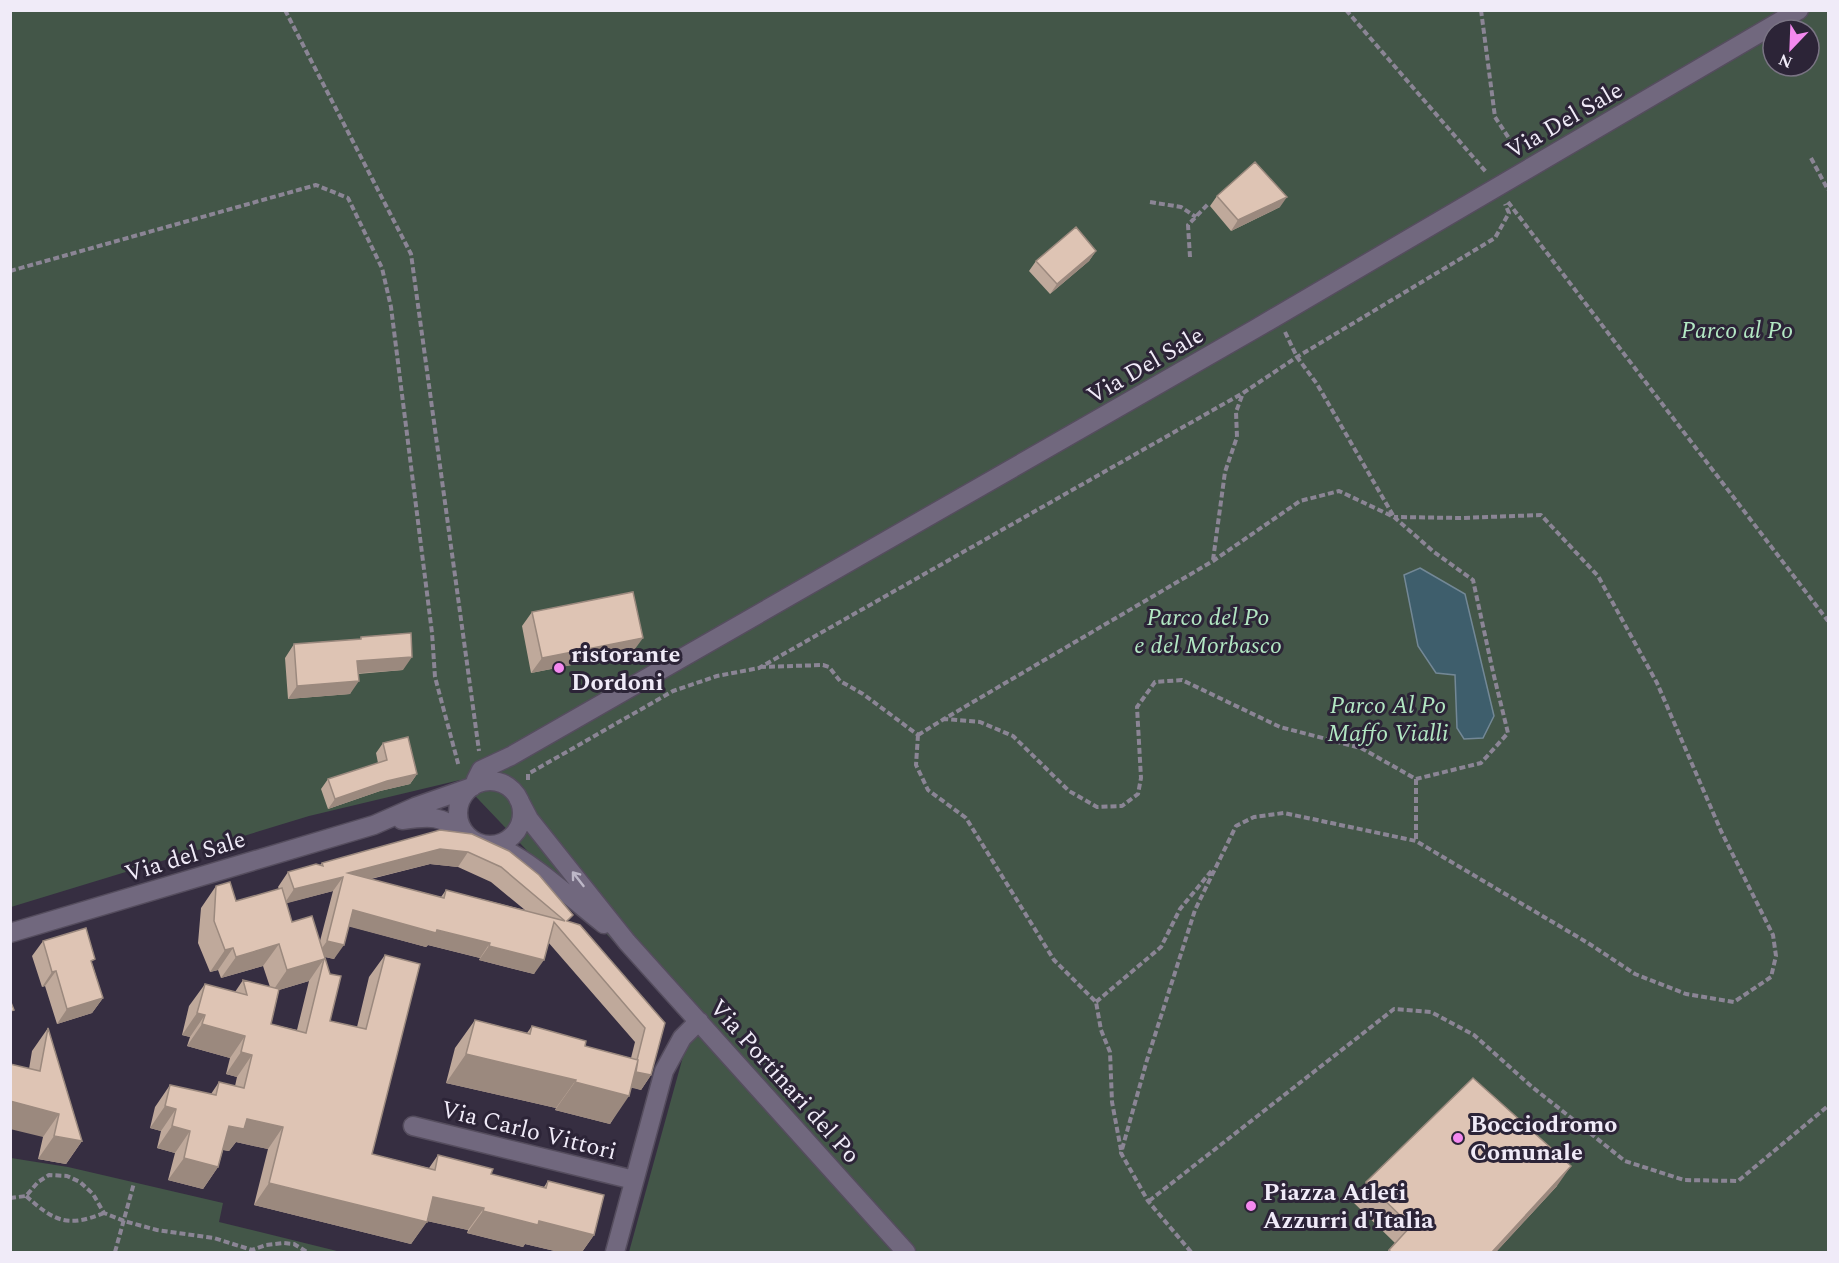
<svg xmlns="http://www.w3.org/2000/svg" width="1839" height="1263" viewBox="0 0 1839 1263" font-family="Spectral,serif">
  <style>
    .green { fill: #435648; fill-rule: evenodd }
    .water { fill: #3e5e6c; stroke: #738896; stroke-width: 1.5 }
    .lines { fill: none; stroke-linecap: round; stroke-linejoin: round }
    .minor-casing { stroke: #554d5e; stroke-width: 21 }
    .path { stroke: #8b8595; stroke-width: 4; stroke-dasharray: 6 3; stroke-linecap: butt }
    .minor { stroke: #71687e; stroke-width: 18 }
    .wall { fill: #bfa99b; fill-rule: evenodd }
    .shaded-wall { fill: #9b897e }
    .building { fill: #dec4b4; stroke: #9b897e; stroke-width: 1.5; fill-rule: evenodd }
    .oneway { stroke: #bdb7c7 }
    .poi-dot { fill: #f489ef; stroke: #2c2437; stroke-width: 2 }
    .labels { text-anchor: middle; stroke-width: 6; stroke-linejoin: round; paint-order: stroke }
    .street-label { font-size: 24px; fill: #f0ebf8; stroke: #2c2437 }
    .park-label { font-size: 24px; font-style: italic; fill: #b2e7c3; stroke: #2c2437 }
    .poi-label { font-size: 24px; font-weight: bold; fill: #f0ebf8; stroke: #2c2437; text-anchor: start }
  </style>
  <rect width="100%" height="100%" fill="#362e41"/>
  <path class="green" d="M 11,11 L 1828,11 L 1828,1252 L 629,1252 L 692,1024 L 460,780 L 309,816 L 11,907 ZM 1773,30 L 1809,30 L 1809,66 L 1773,66 Z
    M 11,1158 L 68,1167 L 223,1203 L 219,1222 L 341,1252 L 17,1252 L 11,1251 Z"/>
  <path class="water" d="M 1420,568 L 1465,594 L 1494,716 L 1483,738 L 1464,739 L 1457,728 L 1455,675 L 1436,673 L 1418,646 L 1404,575 Z"/>
  <g class="lines">
    <defs>
      <path id="minor" d="M458 813a32 32 0 1 1 64 0a32 32 0 1 1-64 0Z
        M 479,783 L 476,780 L 481,770 L 511,756 L 1255,329 L 1799,10
        M 518,798 L 529,819 L 627,942 L 906,1252
        M 402,820 C 430,816 441,815 464,833
        M 495,845 C 535,863 569,897 604,924
        M 10,933 L 374,825 L 415,807 L 472,787
        M 413,1126 L 634,1180
        M 615,1252 L 664,1071 L 682,1038 L 699,1021"/>
    </defs>
    <use href="#minor" class="minor-casing"/>
    <path class="path" d="M 285,10 L 411,254 L 479,751
      M 1346,10 L 1486,172
      M 1481,10 L 1495,117 L 1518,152
      M 1811,158 L 1828,190
      M 1150,202 L 1181,207 L 1196,217
      M 1508,202 L 1828,621
      M 1190,257 L 1188,225 L 1208,204
      M 10,271 L 316,185 L 348,198 L 382,268 L 391,307 L 432,633 L 435,677 L 459,767
      M 1285,332 L 1297,357 L 1317,384 L 1394,517
      M 1213,560 L 1225,472 L 1237,437 L 1236,412 L 1243,393
      M 760,667 L 823,665 L 829,667 L 840,681 L 863,694 L 918,735
      M 918,735 L 944,719 L 1213,561 L 1300,501 L 1339,491 L 1394,517 L 1434,552 L 1473,580 L 1493,672 L 1508,733 L 1481,763 L 1416,779 L 1361,748 L 1280,727 L 1182,680 L 1155,682 L 1137,707 L 1141,778 L 1138,794 L 1122,806 L 1097,807 L 1069,791 L 1013,736 L 980,722 L 944,719
      M 918,735 L 916,765 L 928,790 L 966,818 L 1054,960 L 1096,1002 L 1101,1030 L 1110,1052 L 1112,1102 L 1121,1150
      M 1416,779 L 1416,841
      M 528,780 L 528,774 L 673,691 L 717,676 L 759,668 L 1243,393 L 1297,357 L 1495,238 L 1509,213 L 1505,204
      M 1096,1002 L 1161,947 L 1180,909 L 1213,869
      M 26,1196 C 54,1221 67,1228 104,1213
      M 10,1198 L 26,1196 L 38,1182 L 49,1175 L 67,1176 L 80,1182 L 93,1194 L 104,1213 L 124,1221 L 157,1230 L 214,1238 L 252,1250 L 266,1245 L 283,1243 L 294,1244 L 307,1252
      M 1149,1201 L 1394,1009 L 1431,1012 L 1474,1035 L 1531,1086 L 1625,1161 L 1684,1180 L 1738,1181 L 1828,1106
      M 115,1252 L 134,1183
      M 1191,1252 L 1148,1201 L 1121,1153 L 1147,1060 L 1195,910 L 1236,826 L 1254,817 L 1284,813 L 1416,841 L 1588,943 L 1635,974 L 1686,994 L 1734,1002 L 1771,977 L 1776,956 L 1773,935 L 1721,831 L 1657,683 L 1598,576 L 1541,515 L 1461,518 L 1394,517"/>
    <use href="#minor" class="minor"/>
  </g>
  <path class="wall" d="M 1217,196 L 1280,207 L 1231,231 L 1210,206 Z
    M 1096,251 L 1089,261 L 1050,294 L 1029,271 L 1036,261 Z
    M 532,612 L 632,653 L 531,673 L 522,626 Z
    M 361,637 L 403,670 L 358,674 L 350,694 L 288,699 L 285,658 L 294,644 L 360,639 Z
    M 383,743 L 417,774 L 410,784 L 380,791 L 328,809 L 321,789 L 328,779 L 378,763 L 376,753 Z
    M 472,834 L 569,922 L 665,1023 L 651,1075 L 641,1090 L 632,1087 L 610,1124 L 555,1110 L 556,1108 L 446,1083 L 455,1048 L 475,1020 L 527,1033 L 532,1026 L 585,1046 L 631,1058 L 635,1042 L 548,942 L 534,974 L 479,960 L 480,958 L 428,945 L 426,947 L 349,926 L 334,959 L 325,957 L 330,1021 L 357,1027 L 369,977 L 385,955 L 372,1154 L 429,1168 L 438,1155 L 491,1174 L 544,1187 L 548,1181 L 594,1235 L 582,1252 L 559,1252 L 525,1244 L 523,1247 L 467,1233 L 468,1230 L 427,1221 L 411,1244 L 254,1205 L 268,1149 L 236,1142 L 229,1151 L 223,1150 L 218,1167 L 203,1189 L 168,1180 L 175,1153 L 157,1148 L 161,1131 L 150,1128 L 155,1107 L 170,1085 L 211,1094 L 219,1082 L 235,1086 L 237,1077 L 226,1074 L 230,1058 L 187,1046 L 190,1037 L 182,1035 L 189,1006 L 205,984 L 235,992 L 243,980 L 270,987 L 263,966 L 221,978 L 218,970 L 210,972 L 198,943 L 201,908 L 216,886 L 236,901 L 279,889 L 278,887 L 288,872 L 320,865 L 322,863 ZM 430,864 L 458,867 L 491,882 L 525,910 L 446,890 L 441,897 L 371,879 ZM 333,891 L 320,941 L 292,922 L 286,903 ZM 309,981 L 297,1030 L 271,1024 L 279,990 Z
    M 43,941 L 92,963 L 103,998 L 92,1013 L 57,1024 L 45,986 L 42,987 L 32,956 Z
    M 48,1028 L 82,1141 L 66,1164 L 38,1159 L 43,1137 L 29,1069 L 32,1051 Z
    M 1366,1182 L 1557,1186 L 1496,1252 L 1387,1252 L 1395,1243 L 1353,1202 Z"/>
  <path class="shaded-wall" d="M 1287,197 L 1280,207 L 1231,231 L 1238,220 Z
    M 1096,251 L 1089,261 L 1050,294 L 1057,284 Z
    M 643,638 L 632,653 L 531,673 L 542,658 Z
    M 412,657 L 403,670 L 348,674 L 357,661 Z
    M 359,681 L 350,694 L 288,699 L 297,686 Z
    M 417,774 L 410,784 L 380,791 L 328,809 L 335,799 L 387,781 Z
    M 440,849 L 468,852 L 458,867 L 430,864 L 341,886 L 348,873 Z
    M 343,877 L 333,891 L 284,904 L 294,889 Z
    M 353,910 L 437,930 L 490,943 L 480,958 L 428,945 L 426,947 L 343,925 Z
    M 327,941 L 344,945 L 334,959 L 317,955 Z
    M 279,944 L 263,966 L 221,978 L 236,957 Z
    M 489,946 L 544,960 L 534,974 L 479,960 Z
    M 233,948 L 218,970 L 210,972 L 225,950 Z
    M 324,959 L 309,981 L 272,992 L 287,970 Z
    M 56,971 L 45,986 L 42,987 L 52,972 Z
    M 103,998 L 92,1013 L 57,1024 L 67,1009 Z
    M 197,1013 L 205,1015 L 190,1037 L 182,1035 Z
    M 202,1024 L 245,1036 L 230,1058 L 187,1046 Z
    M 241,1052 L 252,1055 L 237,1077 L 226,1074 Z
    M 466,1054 L 576,1080 L 556,1108 L 446,1083 Z
    M 634,1071 L 651,1075 L 641,1090 L 624,1086 Z
    M 575,1082 L 629,1096 L 610,1124 L 555,1110 Z
    M 10,1101 L 59,1114 L 43,1137 L 10,1129 Z
    M 165,1106 L 176,1109 L 161,1131 L 150,1128 Z
    M 247,1119 L 283,1127 L 268,1149 L 236,1142 L 229,1151 L 213,1148 L 229,1126 Z
    M 172,1126 L 190,1131 L 175,1153 L 157,1148 Z
    M 54,1136 L 82,1141 L 66,1164 L 38,1159 Z
    M 184,1158 L 218,1167 L 203,1189 L 168,1180 Z
    M 1571,1166 L 1557,1186 L 1496,1252 L 1492,1252 Z
    M 269,1183 L 427,1222 L 411,1244 L 254,1205 Z
    M 433,1197 L 484,1208 L 468,1230 L 418,1219 Z
    M 483,1211 L 539,1221 L 594,1235 L 582,1252 L 559,1252 L 525,1244 L 523,1247 L 467,1233 Z"/>
  <path class="building" d="M 1255,162 L 1287,197 L 1238,220 L 1217,196 Z
    M 1076,227 L 1096,251 L 1057,284 L 1036,261 Z
    M 633,592 L 643,638 L 542,658 L 532,612 Z
    M 411,633 L 412,657 L 357,661 L 359,681 L 297,686 L 294,644 L 361,639 L 361,637 Z
    M 408,737 L 417,774 L 387,781 L 335,799 L 328,779 L 387,760 L 383,743 Z
    M 440,830 L 472,834 L 509,851 L 539,875 L 573,915 L 567,921 L 580,925 L 665,1023 L 651,1075 L 636,1072 L 638,1060 L 637,1060 L 645,1028 L 554,922 L 544,960 L 489,946 L 490,943 L 437,930 L 436,933 L 353,910 L 344,945 L 327,941 L 343,877 L 294,889 L 288,872 L 316,864 L 323,866 L 322,863 ZM 440,849 L 468,852 L 501,867 L 565,921 L 446,890 L 444,898 L 348,873 Z
    M 230,882 L 236,901 L 282,888 L 292,922 L 312,916 L 330,974 L 341,976 L 330,1021 L 366,1029 L 385,955 L 420,964 L 372,1154 L 435,1170 L 438,1155 L 493,1169 L 491,1174 L 546,1188 L 548,1181 L 604,1195 L 594,1235 L 539,1221 L 538,1225 L 483,1211 L 484,1208 L 433,1197 L 427,1222 L 269,1183 L 283,1127 L 247,1119 L 244,1129 L 229,1126 L 218,1167 L 184,1158 L 190,1131 L 172,1126 L 176,1109 L 165,1106 L 170,1085 L 216,1095 L 219,1082 L 244,1088 L 252,1055 L 241,1052 L 245,1036 L 202,1024 L 205,1015 L 197,1013 L 205,984 L 247,995 L 243,980 L 279,989 L 271,1024 L 306,1033 L 324,959 L 287,970 L 279,944 L 236,957 L 233,948 L 225,950 L 214,921 L 216,886 Z
    M 86,928 L 95,959 L 91,961 L 103,998 L 67,1009 L 56,971 L 52,972 L 43,941 Z
    M 10,1000 L 14,1010 L 10,1011 Z
    M 475,1020 L 530,1034 L 532,1026 L 586,1041 L 585,1046 L 638,1060 L 629,1096 L 575,1082 L 576,1080 L 466,1054 Z
    M 48,1028 L 82,1141 L 54,1136 L 59,1114 L 10,1101 L 10,1064 L 40,1071 Z
    M 1473,1078 L 1571,1166 L 1492,1252 L 1391,1252 L 1389,1250 L 1411,1226 L 1366,1182 Z"/>
  <defs><path id="oneway-shaft" d="M-6 0H5M1.5-3L5.5 0L1.5 3" fill="none" stroke-width="1.6" stroke-linecap="round" stroke-linejoin="round" transform="scale(1.5)"/></defs>
  <use class="oneway" href="#oneway-shaft" transform="translate(578 879) rotate(-128)"/>
  <g class="poi-dot">
    <circle cx="559" cy="668" r="6"/>
    <circle cx="1458" cy="1138" r="6"/>
    <circle cx="1251" cy="1206" r="6"/>
  </g>
  <g class="labels">
    <g class="street-label">
      <text transform="translate(1564 120) rotate(-30)" y="8">Via Del Sale</text>
      <text transform="translate(1145 365) rotate(-30)" y="8">Via Del Sale</text>
      <text transform="translate(185 856) rotate(-17)" y="8">Via del Sale</text>
      <text transform="translate(785 1081) rotate(48)" y="8">Via Portinari del Po</text>
      <text transform="translate(529 1130) rotate(14)" y="8">Via Carlo Vittori</text>
    </g>
    <g class="park-label">
      <text x="1737" y="338">Parco al Po</text>
      <text x="1208" y="625">Parco del Po<tspan x="1208" dy="28">e del Morbasco</tspan></text>
      <text x="1388" y="713">Parco Al Po<tspan x="1388" dy="28">Maffo Vialli</tspan></text>
    </g>
    <g class="poi-label">
      <text x="571" y="662">ristorante<tspan x="571" dy="28">Dordoni</tspan></text>
      <text x="1470" y="1132">Bocciodromo<tspan x="1470" dy="28">Comunale</tspan></text>
      <text x="1263" y="1200">Piazza Atleti<tspan x="1263" dy="28">Azzurri d'Italia</tspan></text>
    </g>
  </g>
  <rect width="1839" height="1263" fill="none" stroke="#f0ebf8" stroke-width="24"/>
  <g transform="translate(1791 48) rotate(203)"><circle r="28" fill="#2c2437" stroke="#7a7484" stroke-width="1.5"/>
  <path d="M0-4.5L10 22L0 15L-10 22Z" fill="#f489ef"/>
  <text y="-9" font-size="16" font-weight="bold" text-anchor="middle" fill="#f0ebf8">N</text>
  </g>
</svg>
